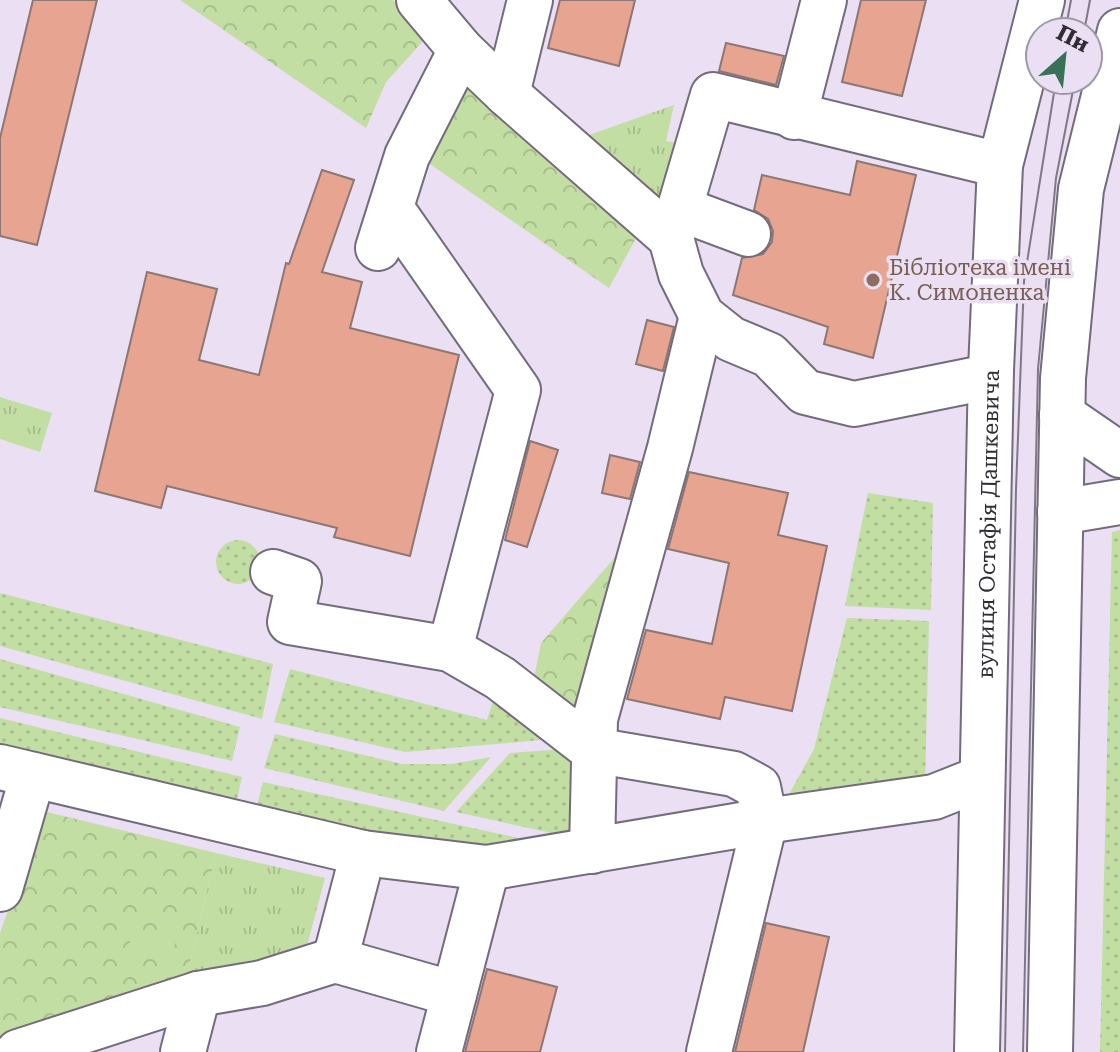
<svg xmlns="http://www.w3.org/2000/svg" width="1120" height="1052" viewBox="0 0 1120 1052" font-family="'Roboto Serif',serif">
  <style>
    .grass { fill: url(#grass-dots) }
    .forest { fill: url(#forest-crowns) }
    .park { fill: url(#park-tufts) }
    .garden { fill: #c2dea3 }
    .building { fill: #e6a491; stroke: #8d7772; stroke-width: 2 }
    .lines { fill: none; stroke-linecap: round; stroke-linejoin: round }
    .minor-casing { stroke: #746b7c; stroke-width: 48 }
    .minor { stroke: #fff; stroke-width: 44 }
    .tram { stroke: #7f7986; stroke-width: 2 }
    .education-dot { fill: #8d6e63; stroke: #eadff3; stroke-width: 3 }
    .labels { text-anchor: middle; stroke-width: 7; stroke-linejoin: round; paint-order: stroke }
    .education-label { font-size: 22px; fill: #785e54; stroke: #eadff3; text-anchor: start }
    .street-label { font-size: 22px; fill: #312d35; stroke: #eadff3 }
  </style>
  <defs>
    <pattern id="grass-dots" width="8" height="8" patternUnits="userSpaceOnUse" patternTransform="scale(2)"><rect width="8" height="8" fill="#c2dea3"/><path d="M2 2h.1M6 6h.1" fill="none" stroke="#a7bf8d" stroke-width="1.8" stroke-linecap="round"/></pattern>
    <pattern id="forest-crowns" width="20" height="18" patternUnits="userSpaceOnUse" patternTransform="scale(2)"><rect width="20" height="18" fill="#c2dea3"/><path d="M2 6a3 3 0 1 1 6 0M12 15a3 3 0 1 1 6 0" fill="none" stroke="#a7bf8d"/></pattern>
    <pattern id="park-tufts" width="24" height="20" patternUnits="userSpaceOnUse" patternTransform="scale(2)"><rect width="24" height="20" fill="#c2dea3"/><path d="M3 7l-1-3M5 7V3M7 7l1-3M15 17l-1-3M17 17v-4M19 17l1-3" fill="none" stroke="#a7bf8d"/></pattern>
  </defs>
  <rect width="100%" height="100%" fill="#eadff3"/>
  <path class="grass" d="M 868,493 L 933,503 L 931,610 L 845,606 Z
    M 1120,530 L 1120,1052 L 1100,1052 L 1112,532 Z
    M216 562a22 22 0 1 1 44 0a22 22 0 1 1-44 0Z
    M 0,593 L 273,664 L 262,719 L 0,646 Z
    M 847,618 L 929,621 L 925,787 L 781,809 L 814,749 Z
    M 0,659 L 240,727 L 232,761 L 0,707 Z
    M 290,669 L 487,720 L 493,701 L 552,739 L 405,752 L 274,722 Z
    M 0,718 L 242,777 L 233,817 L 0,762 Z
    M 275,734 L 402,764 L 452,764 L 491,757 L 444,811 L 264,768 Z
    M 577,748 L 570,837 L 456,812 L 510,753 Z
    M 263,782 L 559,847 L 485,861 L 253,821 Z"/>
  <path class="forest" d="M 180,0 L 393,0 L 425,39 L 386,82 L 366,128 Z
    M 465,65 L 643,225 L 609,288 L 417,155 Z
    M 635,534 L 582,712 L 531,694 L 541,643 Z
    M 43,811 L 216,853 L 184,988 L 0,1043 L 0,933 Z"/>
  <path class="park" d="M 674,105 L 666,141 L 690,146 L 667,227 L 572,141 Z
    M 0,397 L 52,413 L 40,452 L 0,439 Z
    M 216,853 L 325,878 L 304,957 L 184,988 Z"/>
  <path class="garden" d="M 177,929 L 173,956 L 130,959 L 130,931 Z"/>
  <path class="building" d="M 33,0 L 97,0 L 37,245 L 0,236 L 0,138 Z
    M 560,0 L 635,0 L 619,66 L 548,48 Z
    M 861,0 L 926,0 L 902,96 L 842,82 Z
    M 726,43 L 784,56 L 776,85 L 719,71 Z
    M 857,161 L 916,175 L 873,358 L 824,344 L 828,327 L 733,295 L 742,258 L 763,254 L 772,242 L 773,231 L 768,219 L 754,210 L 762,175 L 850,195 Z
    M 322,170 L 354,180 L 322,272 L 362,282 L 350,328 L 459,355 L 410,556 L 334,537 L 337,528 L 167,486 L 161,508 L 95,491 L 147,272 L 217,289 L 199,360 L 259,375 L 286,263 L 289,264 Z
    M 647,320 L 674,327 L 663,371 L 636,364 Z
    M 530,441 L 558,450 L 527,547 L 505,540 Z
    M 610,455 L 640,462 L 630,499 L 602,493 Z
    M 689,472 L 788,493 L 778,535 L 827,546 L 792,711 L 725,697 L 720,719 L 627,699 L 646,630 L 712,644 L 729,563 L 668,549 Z
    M 766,923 L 829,937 L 803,1052 L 735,1052 Z
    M 487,969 L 557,987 L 540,1052 L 465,1052 Z"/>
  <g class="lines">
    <defs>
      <g id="minor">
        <path d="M 419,0 L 461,50 L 507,94 L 671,238 L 681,274 L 702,316 L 731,339 L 769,355 L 805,392 L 854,404 L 983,378 L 991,370"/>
        <path d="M 507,94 L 530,0"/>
        <path d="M 794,117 L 824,0"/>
        <path d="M 391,208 L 518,390 L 450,649"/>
        <path d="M 681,209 L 748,234"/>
        <path d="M 671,238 L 713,95 L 1000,165"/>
        <path d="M 378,248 L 407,156 L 461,50"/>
        <path d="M 1062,415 L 1120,455"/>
        <path d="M 1060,512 L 1120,502"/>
        <path d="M 273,572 L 299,581 L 290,622 L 450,649 L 500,678 L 593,750 L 734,774 L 758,787 L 765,821 L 709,1052"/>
        <path d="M 0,767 L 363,853 L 487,868 L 765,821 L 934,797 L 982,778"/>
        <path d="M 592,851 L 595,719 L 670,448 L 702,316"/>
        <path d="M 0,889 L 33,775"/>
        <path d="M 335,960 L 363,853"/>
        <path d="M 18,1052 L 198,994 L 262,983 L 335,960 L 454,994"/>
        <path d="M 183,1052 L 198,994"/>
        <path d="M 439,1052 L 487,868"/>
        <path id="s1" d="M 977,1052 L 991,370 L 1000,165 L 1042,0"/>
        <path d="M 1050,1052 L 1063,378 L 1081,189 L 1120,31"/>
      </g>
    </defs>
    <use href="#minor" class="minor-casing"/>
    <use href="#minor" class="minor"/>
    <path class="tram" d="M 1065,32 L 1071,0
      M 1084,32 L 1090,0
      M 1005,1052 L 1016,489 L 1024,281 L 1056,80
      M 1023,1052 L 1038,369 L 1056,178 L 1075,80"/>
  </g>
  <circle class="education-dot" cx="873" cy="280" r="8"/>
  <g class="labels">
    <g class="education-label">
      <text x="889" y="275">Бібліотека імені<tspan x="889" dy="25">К. Симоненка</tspan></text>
    </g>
    <g class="street-label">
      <text dy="8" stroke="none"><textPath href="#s1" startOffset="528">вулиця Остафія Дашкевича</textPath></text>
    </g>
  </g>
  <g transform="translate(1064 56) rotate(27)"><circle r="38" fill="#eadff3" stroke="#a098a7" stroke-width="2"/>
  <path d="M0-6L14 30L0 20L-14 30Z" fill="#387058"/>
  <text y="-12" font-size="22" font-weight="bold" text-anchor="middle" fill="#312d35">Пн</text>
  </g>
</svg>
